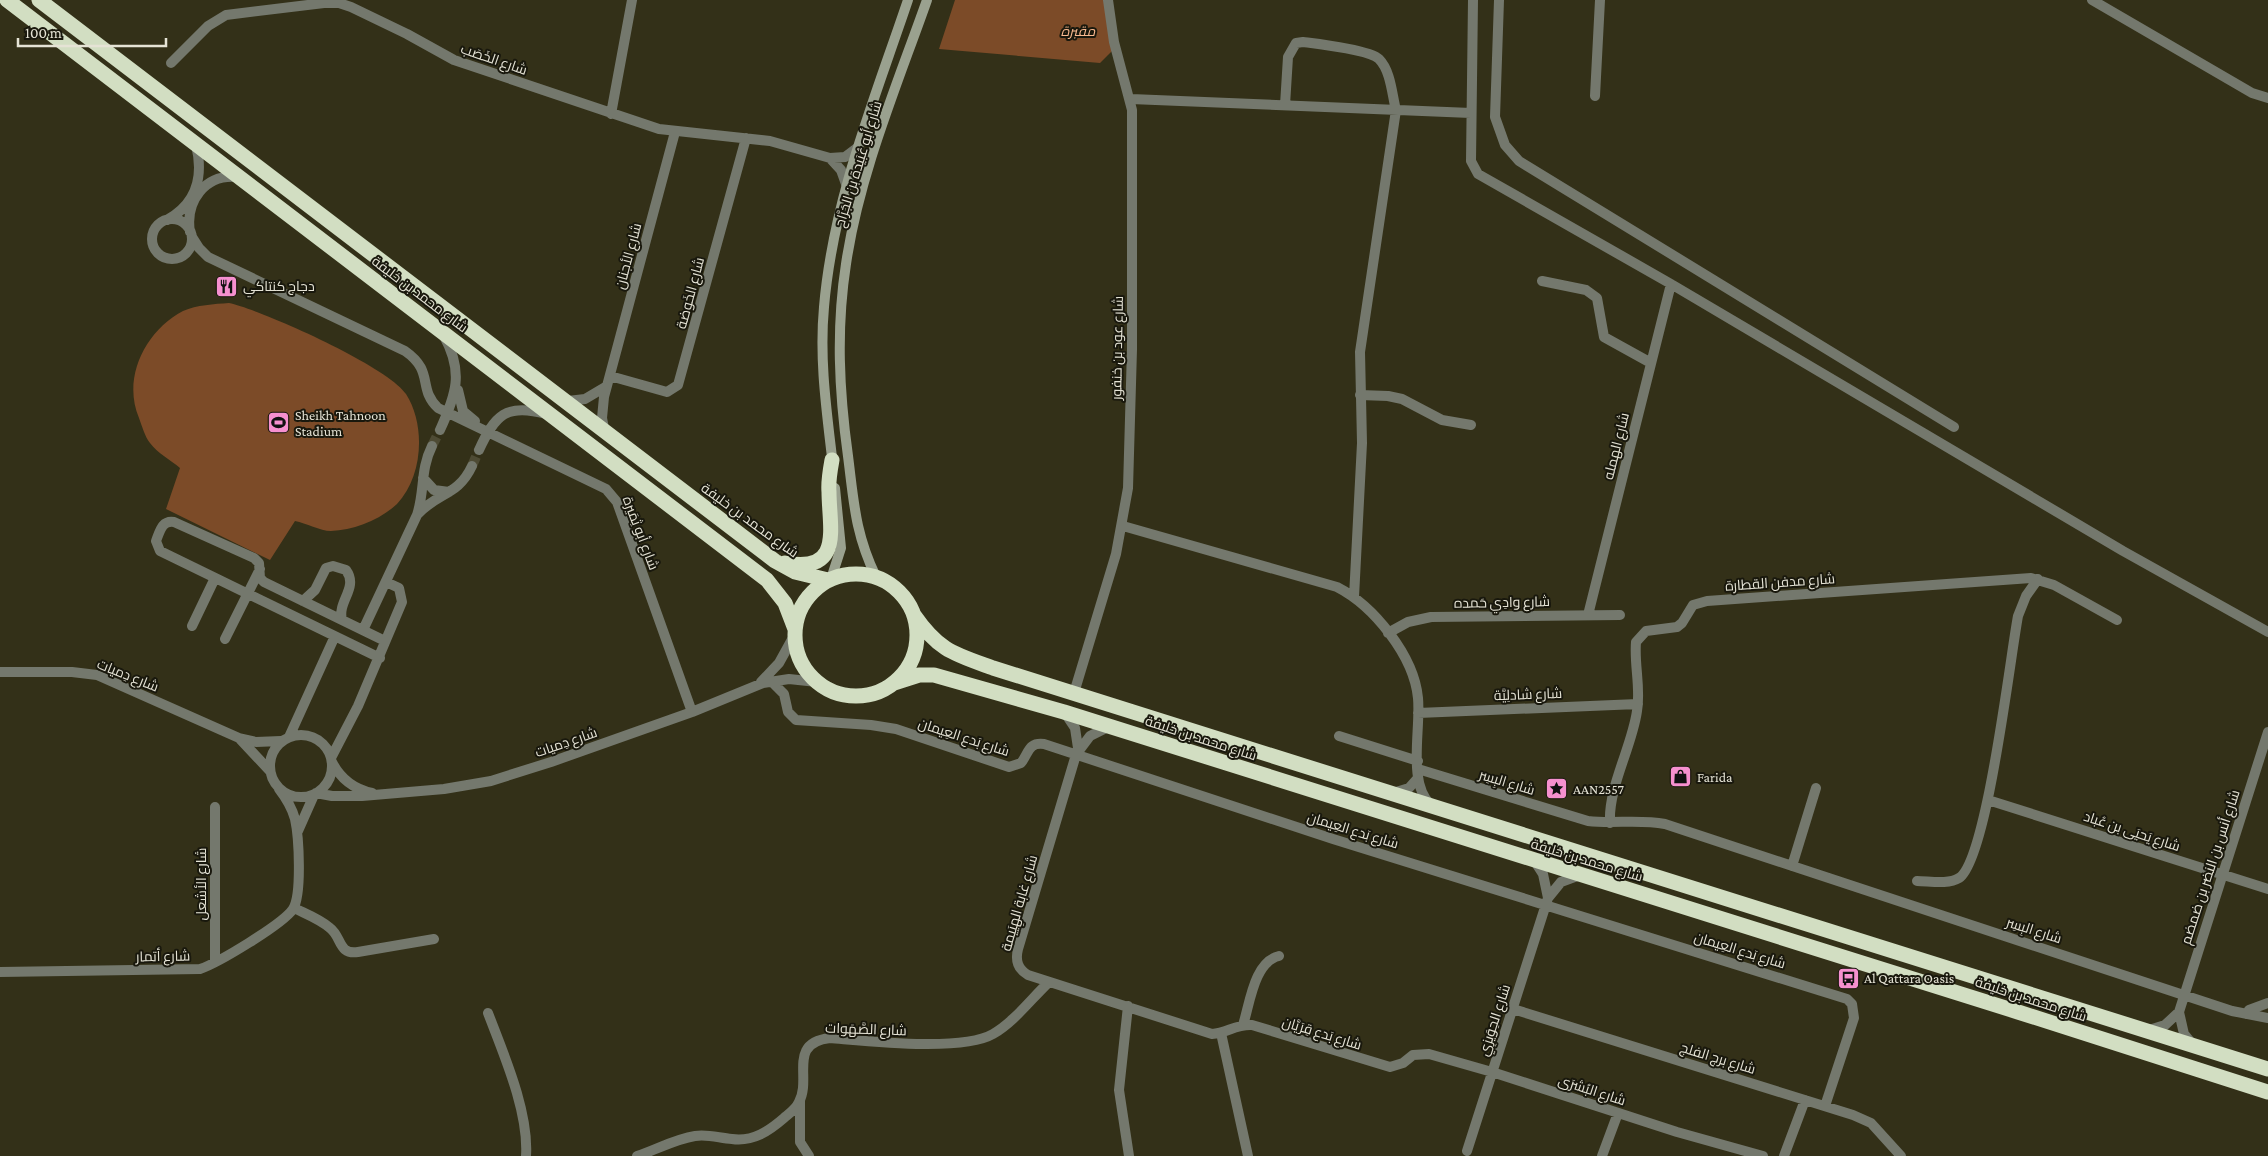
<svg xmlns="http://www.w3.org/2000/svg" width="2268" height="1156" viewBox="0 0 2268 1156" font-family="'Crimson Pro',Cairo,serif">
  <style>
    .green { fill: #7c4b28 }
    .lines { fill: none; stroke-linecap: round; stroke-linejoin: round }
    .street-tunnel { stroke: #4e4b34; stroke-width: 10; stroke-dasharray: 10 5; stroke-linecap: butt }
    .street { stroke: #74786d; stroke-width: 10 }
    .secondary { stroke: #9aa18f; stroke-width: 10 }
    .highway { stroke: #d2dec2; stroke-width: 15 }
    .labels { text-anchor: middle; stroke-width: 4; stroke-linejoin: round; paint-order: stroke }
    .park-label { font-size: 14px; font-style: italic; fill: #faba90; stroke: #19180d }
    .street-label { font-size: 14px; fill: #e5e3d5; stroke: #19180d }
    .poi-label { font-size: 14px; fill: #e5e3d5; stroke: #19180d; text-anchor: start }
  </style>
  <rect width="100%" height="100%" fill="#333018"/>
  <path class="green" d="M 955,0 L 1105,0 L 1113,50 L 1100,63 L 939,49 Z
    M 229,303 C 262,310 389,367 406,394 C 426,425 423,477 397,504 C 380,520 354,530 331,531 C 320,531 306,523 295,521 L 270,560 L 166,509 L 180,468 C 171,460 157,453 150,443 C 145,437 142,426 139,418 C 122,378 145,331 183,311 C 197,305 214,304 229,303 Z"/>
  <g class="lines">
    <path class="street-tunnel" d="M 432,446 L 440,430
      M 472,466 L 479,450"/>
    <path class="street" d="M 1473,0 L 1471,161 L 1478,174 L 1671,284 L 2123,551 L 2268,632
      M 1499,0 L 1495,117 L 1505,145 L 1519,161 L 1954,427
      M 2092,0 L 2252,93 L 2268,98
      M 171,63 L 208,26 L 226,15 L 324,3 L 339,3 L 351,7 L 407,34 L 454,60 L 659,129 L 770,141 L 830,158 L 845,157 L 857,148
      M 1595,96 L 1600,0
      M 1131,99 L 1471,113
      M 1285,105 L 1288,57 L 1296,43 L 1303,42 C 1318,44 1370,50 1379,59 C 1391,71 1392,95 1396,110 L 1360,352 L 1362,443 L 1354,597
      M 611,114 L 632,0
      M 830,158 L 841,170 L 846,184
      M152 239a20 20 0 1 1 40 0a20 20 0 1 1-40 0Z
      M 167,220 C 196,204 204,177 196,145
      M 190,232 C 185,201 205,174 237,177
      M 192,237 L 199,248 L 208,257 L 405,351 C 435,372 417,388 438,408 L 606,489 L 617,502 L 692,712
      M 1542,281 L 1586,290 L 1597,298 L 1604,337 L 1651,363
      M 610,376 L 667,392 L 678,385 L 746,138
      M 458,390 L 463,411 L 475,421
      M 1360,395 L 1388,396 L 1402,399 L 1442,420 L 1471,425
      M 568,401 L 585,399 L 607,386
      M 604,429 L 602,418 L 604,397 L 675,132
      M 440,430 C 456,395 464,372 444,336
      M 479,450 C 495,415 506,403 546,414
      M 423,478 L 434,490 L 449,492
      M 418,514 C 438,492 458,496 472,466
      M 1123,526 L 1337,587 C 1374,606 1414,656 1418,698 C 1421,730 1407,783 1431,805
      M 303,601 L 315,590 L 326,568 L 333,566 L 346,570 C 359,588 337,601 342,620
      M 1588,615 L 1671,284
      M 192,626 L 215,578
      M 363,630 L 417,515 C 425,491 420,470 432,446
      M 1388,633 L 1408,622 L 1431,617 L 1620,615
      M 225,639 L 260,569
      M 380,658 L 160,551 L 156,541 C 160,531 162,520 174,522 L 254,558 L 259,563 L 260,578 L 264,582 L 385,641
      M 0,672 L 72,672 L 97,675 L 239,738 L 256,742 L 281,741
      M 771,681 L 784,694 L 788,712 L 796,720 L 871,725 L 896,729 L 1009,767 L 1021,763 C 1029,753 1028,742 1044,744 L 1333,839 L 1847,999 L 1852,1004 L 1854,1018 L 1825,1106
      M 761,682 L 779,663 L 795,634
      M 1074,693 L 1116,554 L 1128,488 L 1132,349 L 1132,110 L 1114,42 L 1108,0
      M 1065,713 L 1075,728 L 1078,748 L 1018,949 C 1015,961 1018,969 1028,975 L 1212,1034 C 1227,1033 1236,1024 1252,1025 L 1390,1067 L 1403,1063 L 1413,1055 L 1429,1054 L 1492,1072 L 1677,1132 L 1763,1156
      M 1418,713 L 1638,704
      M270 766a31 31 0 1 1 62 0a31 31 0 1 1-62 0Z
      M 1339,736 L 1418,761
      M 289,737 L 335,636
      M 240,739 L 270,771
      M 1078,752 L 1090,736 L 1110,726
      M 331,758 L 358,706 L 402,602 L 399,588 L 386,582
      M 332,762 C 340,778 354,789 372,793
      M 1418,769 L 1588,821 C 1614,824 1639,819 1665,824 L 2232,1011 L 2268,1018
      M 316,793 L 332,796 L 362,796 L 444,789 L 491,781 L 551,762 L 692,712 L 763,683 L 789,679 L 817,682
      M 1393,793 L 1409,788 L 1417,779
      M 1988,800 L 2268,889
      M 215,807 L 215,962
      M 1610,823 C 1608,787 1632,747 1637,711 C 1641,688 1634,665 1636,642 L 1646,631 L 1677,627 L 1682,623 L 1693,605 L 1707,601 L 2031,578 L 2054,585 L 2117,620
      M 298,831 L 314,795
      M 1534,860 L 1543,874 L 1548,898
      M 1792,866 L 1816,788
      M 1917,881 C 1929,881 1948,885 1959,878 C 1987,860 2010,658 2018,616 L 2026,596 L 2038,579
      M 294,908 C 306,914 320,919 330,928 C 342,937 338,955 358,952 L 434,939
      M 0,972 L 200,969 C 218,963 283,924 293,909 C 302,895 299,837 295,819 C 292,808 286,798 279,789
      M 1128,1006 L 1119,1090 L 1129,1156
      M 1513,1009 L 1853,1115 L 1871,1123 L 1901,1156
      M 488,1013 C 504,1055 529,1112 526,1156
      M 2246,1014 L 2249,1010 L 2268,1003
      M 1243,1025 C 1250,1003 1254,962 1279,956
      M 2149,1030 L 2165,1025 L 2179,1012
      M 1221,1033 L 1248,1156
      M 2193,1045 L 2184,1034 L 2179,1012 L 2268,732
      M 800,1101 L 800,1142 L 809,1156
      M 1467,1151 L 1548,898 L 1561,882 L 1580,875
      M 637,1156 C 656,1150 675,1139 695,1136 C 708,1134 719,1138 732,1139 C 753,1142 769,1131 784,1118 C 790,1113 796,1109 799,1102 C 812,1078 787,1043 830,1038 C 867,1041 962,1052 993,1034 C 1014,1022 1031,999 1049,982
      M 1602,1156 L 1618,1113
      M 1784,1156 L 1805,1100"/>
    <path class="secondary" d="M 833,466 C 827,413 819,361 824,307 C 833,200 874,101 908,0
      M 876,577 C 855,533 854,503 848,456 C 839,391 836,329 846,264 C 859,175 897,85 927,0
      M 831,579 L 841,548 L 835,488"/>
    <path class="highway" d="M 7,0 L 767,580 L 785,603 L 795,629
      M 39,0 L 775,561 L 795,572 L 828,580
      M 785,563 C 844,574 829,527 829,492 C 828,481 830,471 832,460
      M795 635a61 61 0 1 1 122 0a61 61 0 1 1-122 0Z
      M 914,615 C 939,651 954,654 993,668 L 2268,1069
      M 894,683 L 919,675 L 934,675 L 1064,712 L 2018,1012 L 2268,1092"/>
  </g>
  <defs>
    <symbol id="restaurant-square" viewBox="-11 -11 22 22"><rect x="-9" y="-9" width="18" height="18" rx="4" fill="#f690cf" stroke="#19180d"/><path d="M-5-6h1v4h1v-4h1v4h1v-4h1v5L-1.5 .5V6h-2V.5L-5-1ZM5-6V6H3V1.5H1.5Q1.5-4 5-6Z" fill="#111"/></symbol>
    <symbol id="stadium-square" viewBox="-11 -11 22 22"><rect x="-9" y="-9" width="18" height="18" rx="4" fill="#f690cf" stroke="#19180d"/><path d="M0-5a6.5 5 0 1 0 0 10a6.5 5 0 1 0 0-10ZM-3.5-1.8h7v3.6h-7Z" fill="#111"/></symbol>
    <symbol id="shop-square" viewBox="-11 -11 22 22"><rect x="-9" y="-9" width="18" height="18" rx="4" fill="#f690cf" stroke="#19180d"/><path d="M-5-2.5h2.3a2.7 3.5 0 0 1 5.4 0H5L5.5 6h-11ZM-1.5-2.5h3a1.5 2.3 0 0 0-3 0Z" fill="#111"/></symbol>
    <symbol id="sight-square" viewBox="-11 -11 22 22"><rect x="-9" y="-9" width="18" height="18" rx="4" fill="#f690cf" stroke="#19180d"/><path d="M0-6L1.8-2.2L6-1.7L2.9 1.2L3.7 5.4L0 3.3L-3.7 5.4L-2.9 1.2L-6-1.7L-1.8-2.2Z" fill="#111"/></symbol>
    <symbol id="bus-square" viewBox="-11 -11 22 22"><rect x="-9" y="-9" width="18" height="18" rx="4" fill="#f690cf" stroke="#19180d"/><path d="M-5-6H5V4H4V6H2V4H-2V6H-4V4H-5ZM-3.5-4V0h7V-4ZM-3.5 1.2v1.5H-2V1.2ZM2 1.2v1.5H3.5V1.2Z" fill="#111"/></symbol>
  </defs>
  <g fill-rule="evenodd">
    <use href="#restaurant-square" x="214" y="274" width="25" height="25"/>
    <use href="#stadium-square" x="266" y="410" width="25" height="25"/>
    <use href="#shop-square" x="1668" y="764" width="25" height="25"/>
    <use href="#sight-square" x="1544" y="776" width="25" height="25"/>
    <use href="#bus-square" x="1836" y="966" width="25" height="25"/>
  </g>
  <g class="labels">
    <g class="park-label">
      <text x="1078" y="36">مقبرة</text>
    </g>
    <g class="street-label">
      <text transform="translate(494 59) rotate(19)" y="5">شارع الخَصَب</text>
      <text transform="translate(858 164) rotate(-73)" y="5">شارع أبو عُبَيدة بن الجَرَّاح</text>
      <text transform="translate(628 256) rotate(-75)" y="5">شارع الأجنان</text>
      <text transform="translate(690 293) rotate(-75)" y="5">شارع الخَوضة</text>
      <text transform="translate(420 294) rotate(37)" y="5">شارع محمد بن خليفة</text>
      <text transform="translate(1117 348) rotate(-89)" y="5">شارع عود بن خنفور</text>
      <text transform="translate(1616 446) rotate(-76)" y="5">شارع الهمله</text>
      <text transform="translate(750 520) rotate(36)" y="5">شارع محمد بن خليفة</text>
      <text transform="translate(641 533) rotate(69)" y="5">شارع أبو ثِمَيرة</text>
      <text transform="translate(1780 582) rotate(-4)" y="5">شارع مدفن القطارة</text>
      <text transform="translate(1502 602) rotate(-1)" y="5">شارع وادِي حَمده</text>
      <text transform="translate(128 675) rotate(22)" y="5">شارع دِميات</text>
      <text transform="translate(1528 694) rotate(-2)" y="5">شارع شادلِيَّة</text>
      <text transform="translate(964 737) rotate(18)" y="5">شارع بَدع العِيمان</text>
      <text transform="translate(1201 738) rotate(18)" y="5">شارع محمد بن خليفة</text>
      <text transform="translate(566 742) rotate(-19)" y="5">شارع دِميات</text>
      <text transform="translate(1507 782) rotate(17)" y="5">شارع البِسِر</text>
      <text transform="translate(1353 830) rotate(17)" y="5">شارع بَدع العِيمان</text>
      <text transform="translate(2132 831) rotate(18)" y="5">شارع يَحيَى بن عُباد</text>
      <text transform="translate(1587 860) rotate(17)" y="5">شارع محمد بن خليفة</text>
      <text transform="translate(2210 867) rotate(-72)" y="5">شارع أنس بن النضر بن ضمضم</text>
      <text transform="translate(201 884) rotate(-90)" y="5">شارع الأشعل</text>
      <text transform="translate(1019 903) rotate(-74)" y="5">شارع غابة الهِيَيمة</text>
      <text transform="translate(2034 930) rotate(18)" y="5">شارع البِسِر</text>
      <text transform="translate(1740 950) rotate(17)" y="5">شارع بَدع العِيمان</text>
      <text transform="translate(163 956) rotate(-1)" y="5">شارع أتمار</text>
      <text transform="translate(2031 999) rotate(18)" y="5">شارع محمد بن خليفة</text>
      <text transform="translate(1494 1020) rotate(-72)" y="5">شارع الحِوَيزِي</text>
      <text transform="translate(866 1029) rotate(2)" y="5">شارع الصَّهَوات</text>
      <text transform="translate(1322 1033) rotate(17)" y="5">شارع بَدع قِرَيَّان</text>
      <text transform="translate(1718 1058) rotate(17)" y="5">شارع برج الفلج</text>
      <text transform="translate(1592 1090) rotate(18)" y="5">شارع البُشرَى</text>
    </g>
    <g class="poi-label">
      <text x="243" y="291">دجاج كنتاكي</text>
      <text x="295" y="420">Sheikh Tahnoon<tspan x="295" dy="16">Stadium</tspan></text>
      <text x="1697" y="782">Farida</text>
      <text x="1573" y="794">AAN2557</text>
      <text x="1864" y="983">Al Qattara Oasis</text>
    </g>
  </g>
  <path d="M18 38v8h148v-8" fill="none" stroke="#e5e3d5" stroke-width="2.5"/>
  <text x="25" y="38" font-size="15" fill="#e5e3d5" stroke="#19180d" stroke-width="4" paint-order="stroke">100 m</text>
</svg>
